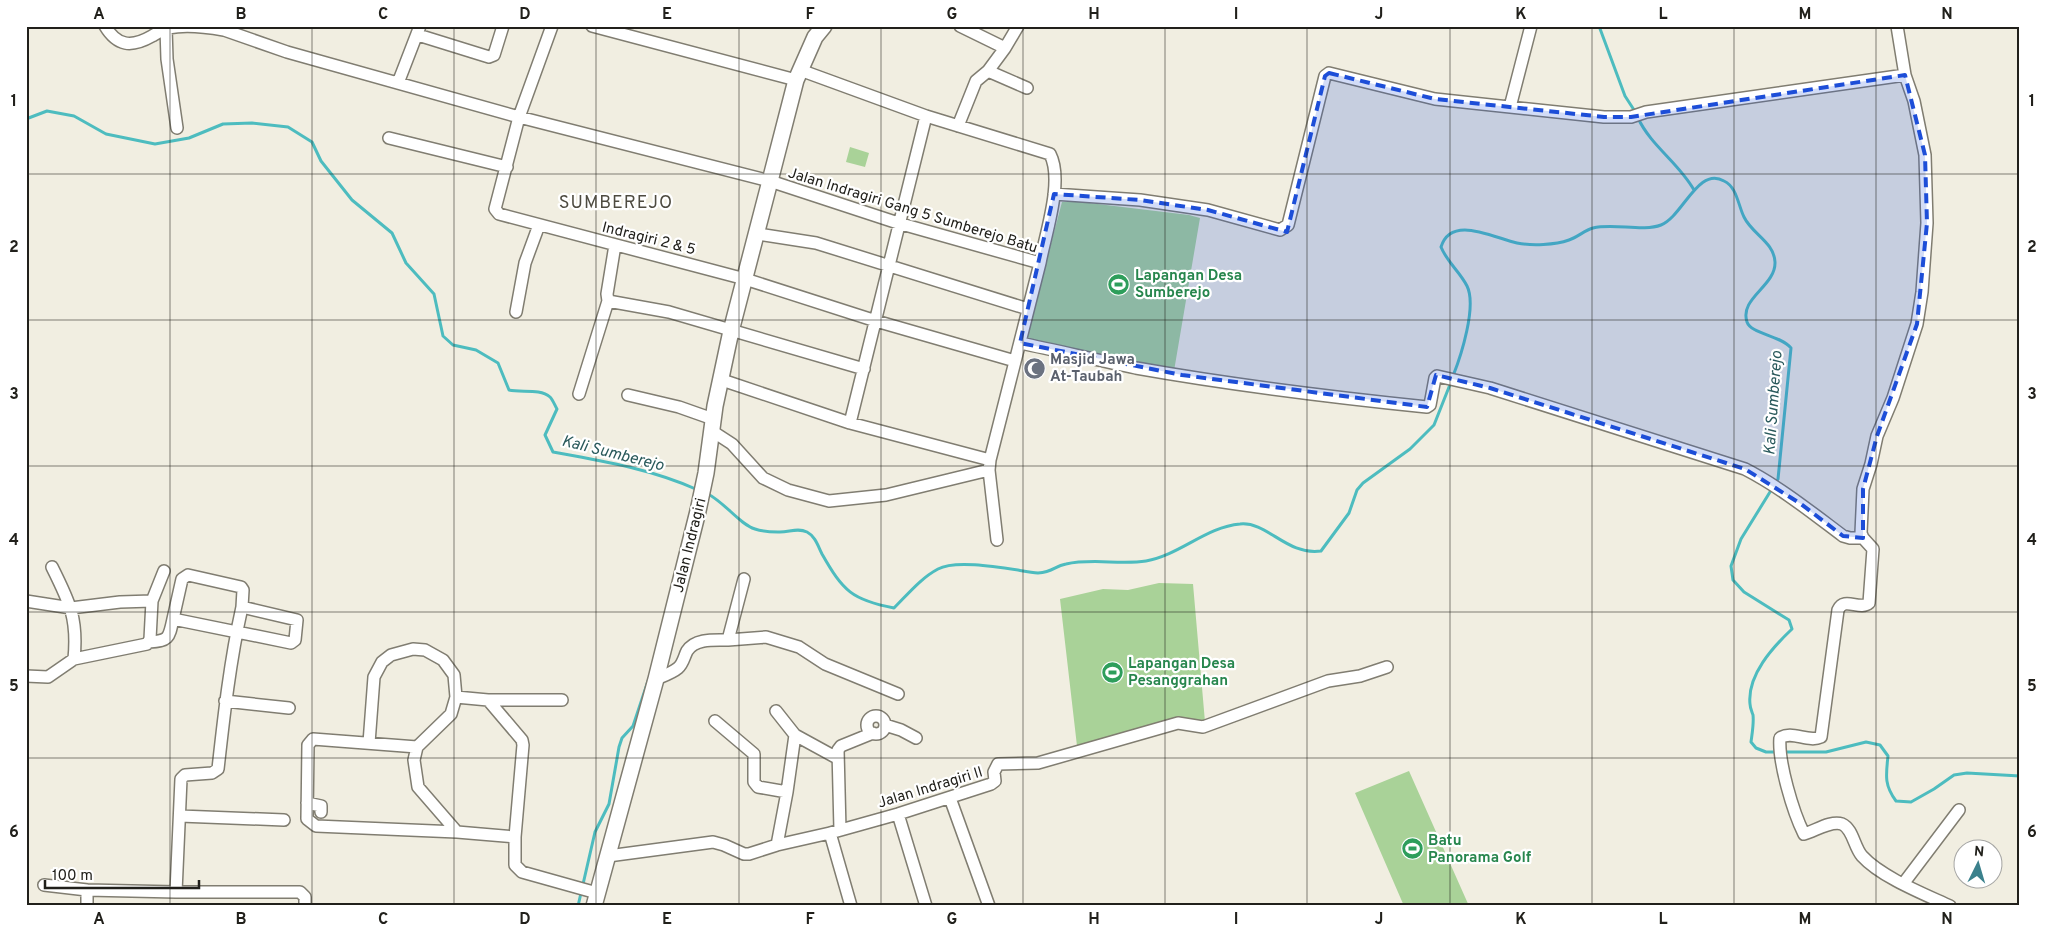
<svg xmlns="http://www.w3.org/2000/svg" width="2046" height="932" viewBox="0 0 2046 932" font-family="Overpass,sans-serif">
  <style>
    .green { fill: #a9d298 }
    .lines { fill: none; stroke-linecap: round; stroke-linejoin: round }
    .stream { stroke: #4dbcbf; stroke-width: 3 }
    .minor-casing { stroke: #807d71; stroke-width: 14 }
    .tertiary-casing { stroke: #807d71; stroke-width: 18 }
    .minor { stroke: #fff; stroke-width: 11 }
    .tertiary { stroke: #fff; stroke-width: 15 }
    .marked { fill: #1d4ed8; fill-opacity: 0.2; stroke: #1d4ed8; stroke-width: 4; stroke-dasharray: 10 6; stroke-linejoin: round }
    .grid { fill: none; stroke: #21201b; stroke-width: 1; stroke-opacity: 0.55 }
    .labels { text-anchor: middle; stroke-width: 4.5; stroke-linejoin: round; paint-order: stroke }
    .street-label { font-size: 15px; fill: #21201b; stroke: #fff }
    .leisure-label { font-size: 15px; font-weight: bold; fill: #27864d; stroke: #fff; text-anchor: start }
    .worship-label { font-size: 15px; font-weight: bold; fill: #5b616d; stroke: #fff; text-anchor: start }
    .water-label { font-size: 16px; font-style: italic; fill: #29595b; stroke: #fff }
    .quarter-label { font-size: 18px; letter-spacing: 1px; fill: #4e4b40; stroke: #fff }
    .neatline { fill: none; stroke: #21201b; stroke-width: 2 }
    .grid-label { font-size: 16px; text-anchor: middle; font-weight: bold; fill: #21201b }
  </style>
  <rect width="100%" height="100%" fill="#f1eee1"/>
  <path class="green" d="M 850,147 L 869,153 L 865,167 L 846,162 Z
    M 1062,202 L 1081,202 L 1189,215 L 1200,218 L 1174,371 L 1026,339 Z
    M 1159,583 L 1193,584 L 1205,722 L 1077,746 L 1060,599 L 1103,589 L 1128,590 Z
    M 1409,771 L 1469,906 L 1404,906 L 1355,793 Z"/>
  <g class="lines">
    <path class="stream" d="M 1599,26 L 1625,96 L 1636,113
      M 1638,118 C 1651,146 1679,163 1694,190
      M 26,119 L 47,111 L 74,116 L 106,134 L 155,144 L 189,138 L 223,124 L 252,123 L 288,127 L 312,142 L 321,161 L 352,200 L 392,233 L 406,263 L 434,294 L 443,336 L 453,345 L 476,350 L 498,363 L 509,390 C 521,393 540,388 550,397 C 553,400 555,406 557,409 L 545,435 L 553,452 C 603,461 651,469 698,490
      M 1453,376 C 1461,356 1477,306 1467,286 C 1460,272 1447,262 1441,247 C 1451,214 1494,238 1517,243 C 1532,246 1555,245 1569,240 C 1578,237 1585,230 1593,228 C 1614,223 1643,232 1661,225 C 1683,216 1698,166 1724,181 C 1737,187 1738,205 1744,217 C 1752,234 1774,242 1775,262 C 1776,286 1739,298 1747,322 C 1751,334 1780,335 1791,348 L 1778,479 L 1741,539 L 1731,566 L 1733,580 L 1744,592 L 1789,620 L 1792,629 C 1773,647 1747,675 1750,704 C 1750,708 1752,712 1753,715 C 1754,724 1752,734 1751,742 L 1756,748 L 1766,752 L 1826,752 L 1866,742 L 1880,745 L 1888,756 C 1886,775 1884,785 1896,801 L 1911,802 L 1934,789 L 1954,775 L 1967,773 L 2020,776
      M 706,493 C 725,502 739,524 755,529 C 761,531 771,532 778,532 C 788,533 797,527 807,532 C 815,536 818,546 822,554 C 843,591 852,600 894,608 C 908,594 921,578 938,569 C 958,558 1013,570 1038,573 C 1054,572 1054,566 1066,564 C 1092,558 1120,565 1146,561 C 1180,555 1206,527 1240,524 C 1267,521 1287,556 1321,551 L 1349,513 L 1357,490 L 1363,483 L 1410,449 L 1434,425 L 1451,382
      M 578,906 L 595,832 L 609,804 L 619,747 L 622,738 L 633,726 L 648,681"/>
    <defs>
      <path id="minor" d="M 105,26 C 117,46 131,48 152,36 C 157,33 163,29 169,28 C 186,24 207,27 224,30
        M 224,26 L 224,30 L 287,52 L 519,117 L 770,181 L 898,223 L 1040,263 L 990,460 L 989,470 L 997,540
        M 552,26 L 519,117 L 495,209 L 499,214 L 745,279 L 876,321 L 1015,361
        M 592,26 L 796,80
        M 1897,26 L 1905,75 L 1914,101 L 1925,155 L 1927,223 L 1922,292 L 1917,324 L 1893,398 L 1877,436 L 1871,464 L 1863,489 L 1861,533 L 1863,538 L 1873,549 L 1869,603 C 1860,611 1844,596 1838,610 L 1821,737 C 1808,743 1792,730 1780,738 C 1778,762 1793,812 1804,834 C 1815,831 1831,820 1842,824 C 1853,829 1854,847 1862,856 C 1881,877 1924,894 1950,906
        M 166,28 L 167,59 L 177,128
        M 418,35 L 489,57 L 494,55 L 503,26
        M 1005,48 L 1018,26
        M 800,70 L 926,116 L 1050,154 C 1064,181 1045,235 1040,263
        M 988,71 L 1027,88
        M 398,83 L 420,26
        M 1510,107 L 1531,26
        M 958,126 L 976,81 L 988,71 L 1005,48 L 960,26
        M 389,138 L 507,167
        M 1054,194 L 1140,200 L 1208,210 L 1280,230 L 1288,225 L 1325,76 L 1329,73 L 1435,99 L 1604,117 L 1631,117 L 1646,112 L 1905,75
        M 758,234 L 816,243 L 1028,309
        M 615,245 L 607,294 L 608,301 L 669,312 L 864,369
        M 516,312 L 525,263 L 539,225
        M 1020,343 C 1059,351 1097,360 1136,368 C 1232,385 1330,397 1427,407 L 1430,405 L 1435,378 L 1437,376 L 1490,388 L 1745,469 C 1780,487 1811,512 1843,536 L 1850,538 L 1863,538
        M 722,380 L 850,423 L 990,460
        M 579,394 L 608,301
        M 628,395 L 679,407 L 713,419
        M 850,423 L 926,116
        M 712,431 L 732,444 L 763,478 L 788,490 L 829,501 L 886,495 L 989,470
        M 52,567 C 70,603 78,619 74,659
        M 188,575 L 241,587 L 243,590 L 242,607 L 297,620 L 295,640 L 291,643 L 173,619 L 182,579 Z
        M 26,601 L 71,608 L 120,602 L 152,601
        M 242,607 C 230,661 224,715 218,769 L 212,773 L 185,775 L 181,779 L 176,892 L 300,892 L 305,897 L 305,906
        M 728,640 L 766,637 L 799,647 L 825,664 L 898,694
        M 149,642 C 169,641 169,638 173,619
        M 26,676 L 48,677 L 74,659 L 147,644 L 150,639 L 152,601 L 164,571
        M 656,679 C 663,676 672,673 678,668 C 683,664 684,657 687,651 C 695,638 715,640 728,640 L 744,579
        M 456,697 L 488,700 L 522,740 L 523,745 L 515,837 L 515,865 L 522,872 L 597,893
        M 488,700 L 562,700
        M 225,701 L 289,708
        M 776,711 L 795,735 L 837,758
        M867 725a9 9 0 1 1 18 0a9 9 0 1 1-18 0Z
        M 715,721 L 754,754 L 754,782 L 758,787 L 787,792 L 795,735
        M 885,725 L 901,730 L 916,738
        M 369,743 L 374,677 L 382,662 L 391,655 L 413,649 L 425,650 L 443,660 L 454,675 L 456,697 L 451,714 L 417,747 L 414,760 L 418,787 L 457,832
        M 417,747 L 313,739 L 308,745 L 307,819 L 316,826 L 457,832 L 515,837
        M 950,798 L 989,906
        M 307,803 L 321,806 L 321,812
        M 898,814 L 926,906
        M 180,816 L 284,820
        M 840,830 L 838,750 L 841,746 L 873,733
        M 830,833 L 851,906
        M 777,845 L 787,792
        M 608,856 L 713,842 L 724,845 L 744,854 L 749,854 L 777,845 L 830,833 L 898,814 L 991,784 L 995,781 L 994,772 L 998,764 L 1038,763 L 1178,723 L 1203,727 L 1328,681 L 1360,676 L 1387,667
        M 1903,884 L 1959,810
        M 44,885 L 87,890
        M 87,906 L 87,890 L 176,892"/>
      <path id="tertiary" d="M 594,906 L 656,679 L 698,511 L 706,473 L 715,406 L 731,331 L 770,181 L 796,80 L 815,37 L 824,26"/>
    </defs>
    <use href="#minor" class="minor-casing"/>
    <use href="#tertiary" class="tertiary-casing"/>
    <use href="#minor" class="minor"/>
    <use href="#tertiary" class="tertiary"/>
  </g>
  <path class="marked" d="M 1329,73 L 1435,99 L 1604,117 L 1631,117 L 1905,75 L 1925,155 L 1927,223 L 1917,324 L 1877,436 L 1863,489 L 1863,538 L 1843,536 L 1801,504 L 1745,469 L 1490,388 L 1436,375 L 1427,407 L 1182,375 L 1020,343 L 1054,194 L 1140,200 L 1208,210 L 1287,232 L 1325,76 Z"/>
  <path class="grid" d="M 170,26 L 170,906M 312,26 L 312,906M 454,26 L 454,906M 596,26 L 596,906M 739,26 L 739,906M 881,26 L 881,906M 1023,26 L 1023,906M 1165,26 L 1165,906M 1307,26 L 1307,906M 1450,26 L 1450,906M 1592,26 L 1592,906M 1734,26 L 1734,906M 1876,26 L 1876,906M 26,174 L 2020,174M 26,320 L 2020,320M 26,466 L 2020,466M 26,612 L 2020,612M 26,758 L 2020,758"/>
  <defs>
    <symbol id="stadium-disc" viewBox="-11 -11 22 22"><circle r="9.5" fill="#2e9e5b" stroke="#fff"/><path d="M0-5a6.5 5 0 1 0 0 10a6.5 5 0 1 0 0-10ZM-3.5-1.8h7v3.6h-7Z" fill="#fff"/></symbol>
    <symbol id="mosque-disc" viewBox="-11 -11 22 22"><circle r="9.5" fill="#6b7280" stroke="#fff"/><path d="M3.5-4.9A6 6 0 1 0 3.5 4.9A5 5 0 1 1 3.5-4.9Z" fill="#fff"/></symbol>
  </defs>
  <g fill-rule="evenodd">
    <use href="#stadium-disc" x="1106" y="272" width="25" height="25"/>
    <use href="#mosque-disc" x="1022" y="356" width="25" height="25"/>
    <use href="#stadium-disc" x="1100" y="660" width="25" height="25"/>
    <use href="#stadium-disc" x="1400" y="836" width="25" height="25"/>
  </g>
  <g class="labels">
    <g class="street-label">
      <text transform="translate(913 210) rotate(17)" y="5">Jalan Indragiri Gang 5 Sumberejo Batu</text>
      <text transform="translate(649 238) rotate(14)" y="5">Indragiri 2 &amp; 5</text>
      <text transform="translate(689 545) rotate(-76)" y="5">Jalan Indragiri</text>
      <text transform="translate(930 787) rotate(-17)" y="5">Jalan Indragiri II</text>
    </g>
    <g class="leisure-label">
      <text x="1135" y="280">Lapangan Desa<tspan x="1135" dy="17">Sumberejo</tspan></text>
      <text x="1128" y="668">Lapangan Desa<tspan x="1128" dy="17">Pesanggrahan</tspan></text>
      <text x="1428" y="845">Batu<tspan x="1428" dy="17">Panorama Golf</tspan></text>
    </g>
    <g class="worship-label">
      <text x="1050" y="364">Masjid Jawa<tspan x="1050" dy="17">At-Taubah</tspan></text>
    </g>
    <g class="water-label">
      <text transform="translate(1772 403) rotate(-86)" y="6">Kali Sumberejo</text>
      <text transform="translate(613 452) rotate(14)" y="6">Kali Sumberejo</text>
    </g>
    <g class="quarter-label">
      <text x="616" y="208">SUMBEREJO</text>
    </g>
  </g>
  <rect width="2046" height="932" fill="none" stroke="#ffffff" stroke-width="55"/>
  <g transform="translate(1978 864) rotate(5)"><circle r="24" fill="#ffffff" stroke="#a6a6a4"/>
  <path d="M0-4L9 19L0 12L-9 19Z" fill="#3b818c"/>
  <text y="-8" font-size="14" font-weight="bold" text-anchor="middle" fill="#21201b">N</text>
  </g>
  <path d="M45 880v8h154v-8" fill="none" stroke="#21201b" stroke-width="2.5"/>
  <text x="52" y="880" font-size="15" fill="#21201b" stroke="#ffffff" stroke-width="4" paint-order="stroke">100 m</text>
  <rect x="28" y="28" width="1990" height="876" class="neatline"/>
  <g class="grid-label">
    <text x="99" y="19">A</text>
    <text x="241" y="19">B</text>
    <text x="383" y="19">C</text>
    <text x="525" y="19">D</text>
    <text x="667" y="19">E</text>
    <text x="810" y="19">F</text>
    <text x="952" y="19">G</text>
    <text x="1094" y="19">H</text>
    <text x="1236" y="19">I</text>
    <text x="1379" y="19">J</text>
    <text x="1521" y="19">K</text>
    <text x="1663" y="19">L</text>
    <text x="1805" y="19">M</text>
    <text x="1947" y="19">N</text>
    <text x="14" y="106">1</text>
    <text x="2032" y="106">1</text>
    <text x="14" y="252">2</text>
    <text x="2032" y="252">2</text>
    <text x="14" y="399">3</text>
    <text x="2032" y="399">3</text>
    <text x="14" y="545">4</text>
    <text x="2032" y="545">4</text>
    <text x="14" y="691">5</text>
    <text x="2032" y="691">5</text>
    <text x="14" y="837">6</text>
    <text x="2032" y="837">6</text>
    <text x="99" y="924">A</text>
    <text x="241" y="924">B</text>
    <text x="383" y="924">C</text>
    <text x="525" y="924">D</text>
    <text x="667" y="924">E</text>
    <text x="810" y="924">F</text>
    <text x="952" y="924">G</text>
    <text x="1094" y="924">H</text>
    <text x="1236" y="924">I</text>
    <text x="1379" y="924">J</text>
    <text x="1521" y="924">K</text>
    <text x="1663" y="924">L</text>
    <text x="1805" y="924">M</text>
    <text x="1947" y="924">N</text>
  </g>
</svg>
